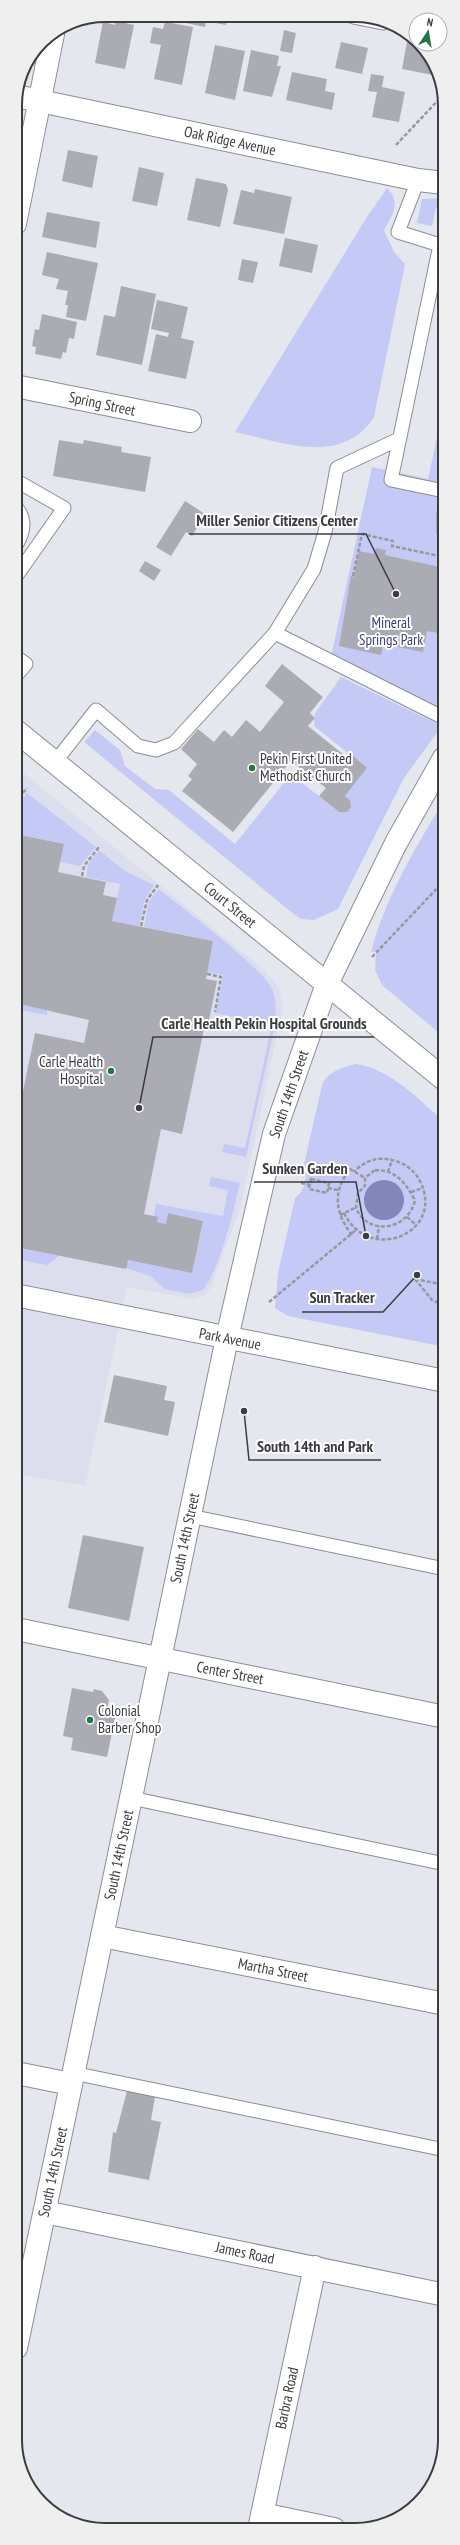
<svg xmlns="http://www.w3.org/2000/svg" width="460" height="2545" viewBox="0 0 460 2545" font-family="'PT Sans Narrow',sans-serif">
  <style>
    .built { fill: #dcdeee }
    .green { fill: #c4caf5 }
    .water { fill: #8187bb }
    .building { fill: #aaabb3 }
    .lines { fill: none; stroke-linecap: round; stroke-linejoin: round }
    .lane-casing { stroke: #8c8d95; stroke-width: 15 }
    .street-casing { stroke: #8c8d95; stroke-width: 24 }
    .secondary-casing { stroke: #8c8d95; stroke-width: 24 }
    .primary-casing { stroke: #8c8d95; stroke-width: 24 }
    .path { stroke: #97989e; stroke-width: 2.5; stroke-dasharray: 4 2; stroke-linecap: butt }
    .lane { stroke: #fff; stroke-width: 13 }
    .street { stroke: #fff; stroke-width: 22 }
    .secondary { stroke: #fff; stroke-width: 22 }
    .primary { stroke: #fff; stroke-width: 22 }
    .poi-dot { fill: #277646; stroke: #fff; stroke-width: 1.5 }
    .labels { text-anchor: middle; stroke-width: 4; stroke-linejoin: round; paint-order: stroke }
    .street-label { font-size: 15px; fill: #3c3d40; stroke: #fff }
    .park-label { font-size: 15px; fill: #3d4081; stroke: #fff }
    .poi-label { font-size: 15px; fill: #3c3d40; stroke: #fff; text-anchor: start }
    .rim { fill: none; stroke: #3c3d40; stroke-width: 2 }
    .leader { fill: none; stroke: #3c3d40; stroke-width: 1.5 }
    .callout-dot { fill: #3c3d40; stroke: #fff; stroke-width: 1.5 }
    .callout-label { font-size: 16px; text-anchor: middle; font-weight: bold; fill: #3c3d40; stroke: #fff; stroke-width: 4; stroke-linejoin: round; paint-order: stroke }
  </style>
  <rect width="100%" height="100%" fill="#e5e7ef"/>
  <path class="built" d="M 15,766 L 264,970 L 279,988 L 283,1007 L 240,1209 L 212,1285 L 206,1295 L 193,1299 L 127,1287 L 85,1486 L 16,1474 Z"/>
  <path class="green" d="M 387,188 C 402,202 392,216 384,230 L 394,252 L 405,264 L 374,417 C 342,467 281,442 235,432 L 365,220 Z
    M 444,198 L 444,210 L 436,208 L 432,226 L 417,223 L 422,199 Z
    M 444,405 L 444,718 L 330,661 L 372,467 L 428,479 Z
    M 341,677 L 442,726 L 404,778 L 338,909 L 314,920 L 301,919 L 290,911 L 84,742 L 95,730 L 120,750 L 125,766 L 155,789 L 169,790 L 235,844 L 291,774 L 339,812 L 350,807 L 350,800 L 345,796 L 367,768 L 314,726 L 315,713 Z
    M 27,793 L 96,847 L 80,866 L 60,862 L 64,844 L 15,834 L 15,808 Z
    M 444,801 L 445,1038 L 382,985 L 375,970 L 376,951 L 371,952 C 385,898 415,848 444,801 Z
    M 99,850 L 125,871 L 154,885 L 145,899 L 139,926 L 112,921 L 120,884 L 86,877 L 88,864 Z
    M 159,889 C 181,907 263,968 272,989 C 277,1001 276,1013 275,1025 L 246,1157 L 222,1152 L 224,1144 L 245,1148 L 272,1025 L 216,1013 L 223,975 L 207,972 L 213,941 L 144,927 L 149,901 Z
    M 15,1003 L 47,1010 L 47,1015 L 15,1009 Z
    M 355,1064 C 391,1068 418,1100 445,1122 L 445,1347 L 288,1316 L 275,1308 L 278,1273 L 295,1198 C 306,1190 307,1177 304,1164 L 322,1085 C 328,1071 342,1068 355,1064 Z
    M 211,1177 L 240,1183 C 233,1213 221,1266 203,1290 L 189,1294 L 165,1289 L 150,1276 L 126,1268 L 128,1260 L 192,1273 L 203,1221 L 168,1213 L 166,1224 L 157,1222 L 154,1216 L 156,1204 L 223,1216 L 228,1190 L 209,1186 Z
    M 15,1247 L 59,1256 L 47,1265 L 15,1259 Z"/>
  <path class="water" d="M364 1200a20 20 0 1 1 40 0a20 20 0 1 1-40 0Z"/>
  <path class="building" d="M 183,16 L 207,16 L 205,27 L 181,22 Z
    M 211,16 L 227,16 L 226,25 L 210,22 Z
    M 116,21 L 134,25 L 125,69 L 95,63 L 103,22 L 115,25 Z
    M 165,22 L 193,27 L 182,85 L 154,79 L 161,45 L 150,43 L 153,27 L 163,29 Z
    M 284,30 L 296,33 L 292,53 L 280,51 Z
    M 341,42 L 368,48 L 362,74 L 335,68 Z
    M 407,42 L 422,46 L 434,71 L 433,75 L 402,69 Z
    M 215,45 L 245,51 L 235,100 L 205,93 Z
    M 251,50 L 279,56 L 277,66 L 281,66 L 272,97 L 243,91 Z
    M 292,72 L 327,79 L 325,91 L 335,93 L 332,110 L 286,100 Z
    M 371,74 L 384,76 L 382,87 L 405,92 L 399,122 L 372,117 L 377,92 L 368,91 Z
    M 68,150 L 98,156 L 92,188 L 62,181 Z
    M 139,167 L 164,173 L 157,206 L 132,201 Z
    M 196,178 L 226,184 L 228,190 L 220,227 L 187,220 Z
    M 255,189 L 292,197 L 284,234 L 233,224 L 241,190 L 254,193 Z
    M 47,212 L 100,222 L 96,248 L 42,237 Z
    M 285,238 L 318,245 L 312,273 L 279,266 Z
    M 47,252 L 98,263 L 86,321 L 66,317 L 68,305 L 65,305 L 68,291 L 56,289 L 59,279 L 42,275 Z
    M 242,259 L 258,262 L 253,283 L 238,280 Z
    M 121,286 L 156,294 L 142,365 L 96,355 L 104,315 L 115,317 Z
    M 157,300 L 188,307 L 181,338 L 194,341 L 186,379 L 148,371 L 156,334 L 168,337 L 169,333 L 151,329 Z
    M 42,314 L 77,322 L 74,339 L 69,338 L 66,353 L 63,352 L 61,359 L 35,354 L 36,347 L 32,346 L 35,329 L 39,330 Z
    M 59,440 L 83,444 L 84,440 L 122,447 L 121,452 L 151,457 L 145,492 L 53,476 Z
    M 185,501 L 205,514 L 192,536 L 186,532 L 171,556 L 156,547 Z
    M 376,548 L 386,550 L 385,555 L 444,568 L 444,634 L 427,631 L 423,652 L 383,644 L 381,655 L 339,646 L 351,576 L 354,577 L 359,551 L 374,554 Z
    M 145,561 L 161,570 L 154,581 L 139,571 Z
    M 282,664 L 323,697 L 310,713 L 315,718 L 308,726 L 349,759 L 352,755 L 367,768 L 345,796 L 350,800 L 351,807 L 347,812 L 339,812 L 319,796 L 326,788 L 291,761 L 233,832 L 182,791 L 192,779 L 188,776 L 197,764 L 181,749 L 198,729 L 214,742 L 224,730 L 232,737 L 246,720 L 260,732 L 284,702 L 265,686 Z
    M 15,834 L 64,844 L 58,872 L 106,882 L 103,895 L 117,898 L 112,921 L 213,941 L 206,979 L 217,981 L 207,1030 L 204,1029 L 182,1134 L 161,1129 L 144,1214 L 158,1217 L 157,1222 L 166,1224 L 168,1213 L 203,1221 L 192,1273 L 128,1260 L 126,1269 L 15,1247 L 15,1130 L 35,1033 L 84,1043 L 89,1020 L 15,1003 Z
    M 114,1375 L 167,1386 L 164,1400 L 175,1402 L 168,1436 L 104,1422 Z
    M 83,1535 L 144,1547 L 129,1621 L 68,1608 Z
    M 72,1688 L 93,1692 L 94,1689 L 102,1691 L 109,1700 L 106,1716 L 115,1718 L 107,1757 L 71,1750 L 73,1738 L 63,1736 Z
    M 127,2091 L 155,2097 L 151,2120 L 161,2122 L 149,2180 L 108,2172 L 113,2132 L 116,2133 Z"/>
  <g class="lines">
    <defs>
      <path id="lane" d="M 353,17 L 383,23
        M 418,180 L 398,232 L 440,245 L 391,480 L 444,491
        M 15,480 L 64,508 L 15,578
        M 15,506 C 27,519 24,533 15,547
        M 444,513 L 444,533
        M 275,633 L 444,718
        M 15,656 L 26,664 L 15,677
        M 55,762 L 96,710 L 138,746 L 156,750 L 174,743 L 275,633 L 314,569 L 325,532 L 337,468 L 399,439
        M 190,1516 L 445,1569
        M 131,1798 L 445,1864
        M 73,2073 L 445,2150"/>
      <path id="street" d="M 16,96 L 418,180 L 444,183
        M 15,224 L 53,34
        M 15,386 L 190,421
        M 16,1629 L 445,1717
        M 102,1936 L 445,2004
        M 16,2073 L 71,2084
        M 45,2212 L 445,2295
        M 262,2514 L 334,2529
        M 259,2529 L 315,2267"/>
      <path id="secondary" d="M 15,1295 L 445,1381
        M 16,2348 L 227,1338 L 274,1134 L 327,984 L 396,843 L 444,758"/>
      <path id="primary" d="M 15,730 L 445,1080"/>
    </defs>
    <use href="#lane" class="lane-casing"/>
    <use href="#street" class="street-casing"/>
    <use href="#secondary" class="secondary-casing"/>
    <use href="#primary" class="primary-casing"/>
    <path class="path" d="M 396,145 L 444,94
      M 353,576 L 362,534 L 393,541 L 392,546 L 444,557
      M 15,802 L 27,788
      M 82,876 L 84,866 L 99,847
      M 141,926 L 147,900 L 158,885
      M 372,957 L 445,880
      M 207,974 L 221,977 L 215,1012
      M 375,1170 C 397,1170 405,1183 415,1200 C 409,1230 368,1237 356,1208 L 358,1193 L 365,1186 L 365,1178 Z
      M 388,1172 L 392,1160
      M 311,1179 L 329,1183 L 327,1193 L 309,1189 Z
      M 301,1183 L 310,1185
      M 328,1188 L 338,1190
      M 411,1192 L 423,1188
      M 344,1213 C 369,1265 446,1233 420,1181 C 414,1170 405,1163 392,1160 C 378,1156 364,1161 354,1172
      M 340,1215 L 355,1208
      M 407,1217 L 416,1225
      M 352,1235 C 335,1213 332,1192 350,1169 L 365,1178
      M 377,1239 L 379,1226
      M 415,1279 L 432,1300 L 445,1306
      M 415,1279 L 445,1285
      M 269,1302 L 356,1230"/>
    <use href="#lane" class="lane"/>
    <use href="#street" class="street"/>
    <use href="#secondary" class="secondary"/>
    <use href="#primary" class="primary"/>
  </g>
  <g class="poi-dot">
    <circle cx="252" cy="768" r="4"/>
    <circle cx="111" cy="1071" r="4"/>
    <circle cx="90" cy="1720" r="4"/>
  </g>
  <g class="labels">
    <g class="street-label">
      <text transform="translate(230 141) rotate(12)" y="5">Oak Ridge Avenue</text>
      <text transform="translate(102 404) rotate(12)" y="5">Spring Street</text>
      <text transform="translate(230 905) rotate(39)" y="5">Court Street</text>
      <text transform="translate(289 1094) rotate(-71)" y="5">South 14th Street</text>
      <text transform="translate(230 1339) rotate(11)" y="5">Park Avenue</text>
      <text transform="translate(185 1538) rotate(-78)" y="5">South 14th Street</text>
      <text transform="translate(230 1673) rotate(11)" y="5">Center Street</text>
      <text transform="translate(119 1855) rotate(-78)" y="5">South 14th Street</text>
      <text transform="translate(273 1970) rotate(11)" y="5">Martha Street</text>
      <text transform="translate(53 2172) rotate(-78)" y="5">South 14th Street</text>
      <text transform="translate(245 2253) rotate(12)" y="5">James Road</text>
      <text transform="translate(287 2398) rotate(-78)" y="5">Barbra Road</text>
    </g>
    <g class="park-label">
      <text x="391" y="628">Mineral<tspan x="391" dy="17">Springs Park</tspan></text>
    </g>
    <g class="poi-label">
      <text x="260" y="764">Pekin First United<tspan x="260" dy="17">Methodist Church</tspan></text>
      <text x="103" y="1067" text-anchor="end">Carle Health<tspan x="103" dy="17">Hospital</tspan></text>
      <text x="98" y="1716">Colonial<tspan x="98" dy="17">Barber Shop</tspan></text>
    </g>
  </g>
  <path d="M0 0H460V2545H0ZM105 22H355A83 83 0 0 1 438 105V2440A83 83 0 0 1 355 2523H105A83 83 0 0 1 22 2440V105A83 83 0 0 1 105 22Z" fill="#efeff0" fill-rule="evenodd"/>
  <path class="rim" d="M105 22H355A83 83 0 0 1 438 105V2440A83 83 0 0 1 355 2523H105A83 83 0 0 1 22 2440V105A83 83 0 0 1 105 22Z"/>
  <path class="leader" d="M396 594L366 534H189M139 1108L153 1037H374M366 1236L356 1182H254M417 1275L383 1312H302M244 1411L249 1460H381"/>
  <g class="callout-dot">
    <circle cx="396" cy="594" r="4"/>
    <circle cx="139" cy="1108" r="4"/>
    <circle cx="366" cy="1236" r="4"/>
    <circle cx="417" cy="1275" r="4"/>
    <circle cx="244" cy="1411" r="4"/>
  </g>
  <g class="callout-label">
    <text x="277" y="526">Miller Senior Citizens Center</text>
    <text x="264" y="1029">Carle Health Pekin Hospital Grounds</text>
    <text x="305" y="1174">Sunken Garden</text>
    <text x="342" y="1303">Sun Tracker</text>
    <text x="315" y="1452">South 14th and Park</text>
  </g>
  <g transform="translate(428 32) rotate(12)"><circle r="19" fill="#ffffff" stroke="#b1b1b3"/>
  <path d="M0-3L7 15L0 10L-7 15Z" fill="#277646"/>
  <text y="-6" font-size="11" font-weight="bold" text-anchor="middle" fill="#3c3d40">N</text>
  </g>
</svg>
